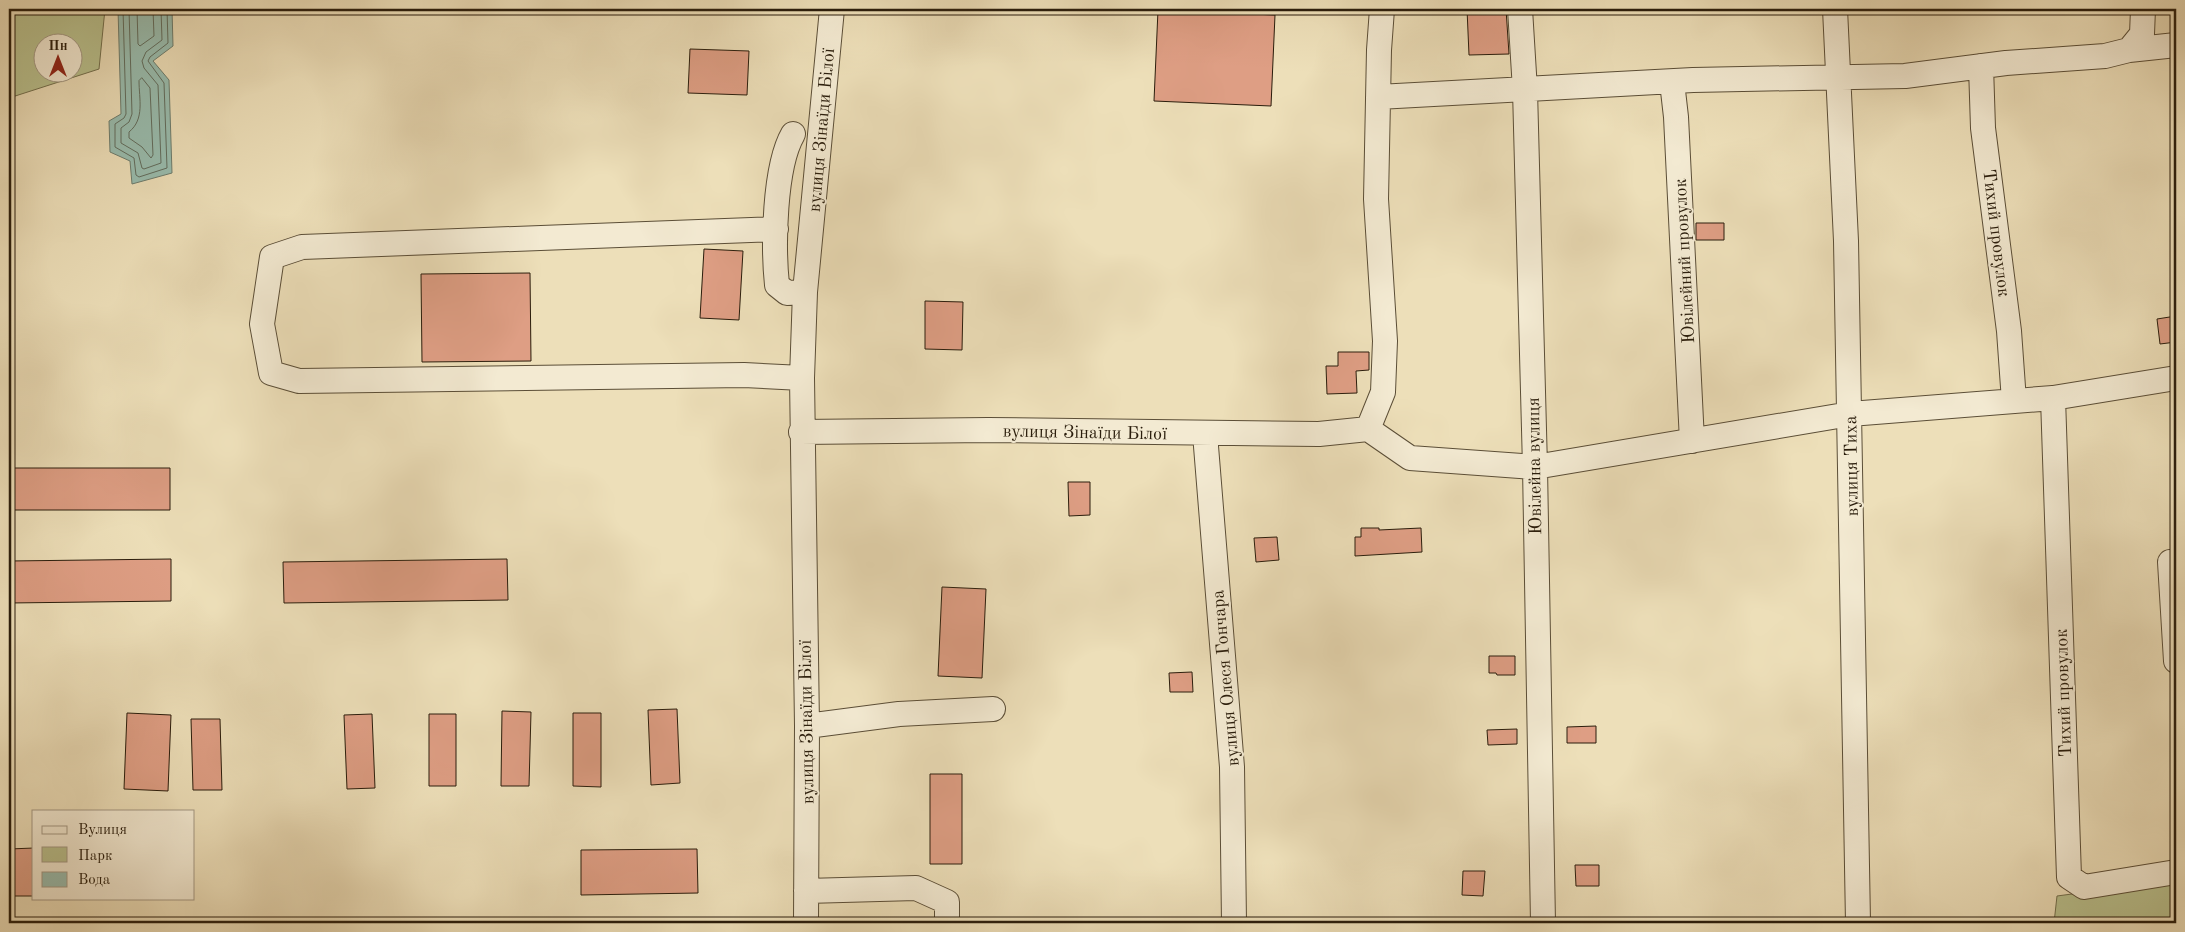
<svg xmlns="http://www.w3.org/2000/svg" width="2185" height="932" viewBox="0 0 2185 932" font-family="'Old Standard TT',serif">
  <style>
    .green { fill: #b9c18e; stroke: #726f4d; fill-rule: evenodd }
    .water { fill: #99bdaf; stroke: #6d7d6e }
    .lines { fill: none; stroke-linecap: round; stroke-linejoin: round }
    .shore { stroke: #626d5e; stroke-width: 1 }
    .building { fill: #de9e84; stroke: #2a1d0c }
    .minor-casing { stroke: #5b4e37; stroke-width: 26 }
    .minor { stroke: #f3ead2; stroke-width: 24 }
    .labels { text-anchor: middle; stroke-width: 4; stroke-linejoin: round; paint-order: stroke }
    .street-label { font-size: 18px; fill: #2a1d0c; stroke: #f3ead2 }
  </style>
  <rect width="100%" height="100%" fill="#eddfb9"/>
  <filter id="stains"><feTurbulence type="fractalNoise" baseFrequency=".004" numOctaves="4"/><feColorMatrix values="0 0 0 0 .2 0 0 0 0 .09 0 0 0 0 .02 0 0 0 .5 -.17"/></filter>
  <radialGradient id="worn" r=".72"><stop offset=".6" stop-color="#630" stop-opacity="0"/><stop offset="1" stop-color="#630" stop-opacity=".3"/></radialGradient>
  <path class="green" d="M 9,9 L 105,9 L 99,69 L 9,98 ZM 42,42 L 72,42 L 72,72 L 42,72 Z
    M 2176,880 L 2176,923 L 2054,923 L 2057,896 Z"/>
  <path class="water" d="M 118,9 L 172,9 L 173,46 L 153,61 L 169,80 L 172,173 L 132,184 L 130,161 L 110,152 L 109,121 L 121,114 Z"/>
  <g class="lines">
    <path class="shore" d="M 123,9 L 126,114 L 124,118 L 115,124 L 115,147 L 134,158 L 136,175 L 139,177 L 167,168 L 164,83 L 148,61 L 150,57 L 168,43 L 167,9
      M 129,9 L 132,114 L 129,122 L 121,128 L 121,143 L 138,153 L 142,168 L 144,169 L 161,163 L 158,85 L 144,68 L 142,61 L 146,52 L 162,40 L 161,9
      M 137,9 L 138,44 L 140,46 L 154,36 L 153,9
      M 142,78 L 150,88 L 153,155 L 151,158 L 142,147 L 129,138 L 129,132 C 145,119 139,99 139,81 Z"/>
  </g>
  <path class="building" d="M 1467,9 L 1506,9 L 1509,54 L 1469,55 Z
    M 1158,10 L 1275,15 L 1271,106 L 1154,101 Z
    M 690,49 L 749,51 L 747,95 L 688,93 Z
    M 1696,223 L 1724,223 L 1724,240 L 1696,240 Z
    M 704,249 L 743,251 L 739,320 L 700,318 Z
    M 530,273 L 531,361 L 422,362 L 421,274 Z
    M 925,301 L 963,302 L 962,350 L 925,349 Z
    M 2176,316 L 2176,342 L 2160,344 L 2157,319 Z
    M 1338,352 L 1369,352 L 1369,370 L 1356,371 L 1357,393 L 1327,394 L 1326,366 L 1338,366 Z
    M 9,468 L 170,468 L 170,510 L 9,510 Z
    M 1068,482 L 1090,482 L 1090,515 L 1069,516 Z
    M 1361,528 L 1379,528 L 1379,530 L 1421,528 L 1422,552 L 1355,556 L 1355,537 L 1361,537 Z
    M 1277,537 L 1279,560 L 1256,562 L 1254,538 Z
    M 171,559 L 171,601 L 9,603 L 9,561 Z
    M 507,559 L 508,600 L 284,603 L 283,562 Z
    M 942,587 L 986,589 L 982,678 L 938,676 Z
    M 1489,656 L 1515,656 L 1515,675 L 1497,675 L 1496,673 L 1489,673 Z
    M 1192,672 L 1193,692 L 1170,692 L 1169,673 Z
    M 677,709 L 680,783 L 651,785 L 648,710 Z
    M 502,711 L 531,712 L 529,786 L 501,786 Z
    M 127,713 L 171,715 L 168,791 L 124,789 Z
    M 573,713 L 601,713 L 601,787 L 573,786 Z
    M 372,714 L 375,788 L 347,789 L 344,715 Z
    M 429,714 L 456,714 L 456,786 L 429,786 Z
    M 191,719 L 220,719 L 222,790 L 193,790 Z
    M 1596,726 L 1596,743 L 1567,743 L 1567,727 Z
    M 1517,729 L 1517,744 L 1488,745 L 1487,730 Z
    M 930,774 L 962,774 L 962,864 L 930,864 Z
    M 34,848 L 34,896 L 9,896 L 9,849 Z
    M 697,849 L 698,893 L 581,895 L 581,850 Z
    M 1575,865 L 1599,865 L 1599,886 L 1576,886 Z
    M 1463,871 L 1485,871 L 1483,896 L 1462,895 Z"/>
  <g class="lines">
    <defs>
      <path id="minor" d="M 1520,9 L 1525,90 L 1535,467 L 1543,923
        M 1835,9 L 1846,241 L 1858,923
        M 2129,50 L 2176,45
        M 1981,66 L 1983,128 L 2009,331 L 2014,401
        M 1672,82 L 1676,117 L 1692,441
        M 1378,97 L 1693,80 L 1905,76 L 2006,63 L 2105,56 L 2129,50 L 2142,34 L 2143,9
        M 793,134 C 774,167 773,247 777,285 L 787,293 L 805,292
        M 776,229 L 302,247 L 272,257 L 262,324 L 271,373 L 299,381 L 744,375 L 802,378
        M 2053,398 L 2069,877 L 2084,887 L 2176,872
        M 1368,429 L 1410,458 L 1535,467 L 1850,414 L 2053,398 L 2176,378
        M 1368,429 L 1383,392 L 1385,341 L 1376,199 L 1379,50 L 1382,9
        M 801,432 L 988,430 L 1319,434 L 1368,429
        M 1205,434 L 1232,767 L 1234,923
        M 2170,562 L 2176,661
        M 807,726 L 899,714 L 993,709
        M 806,891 L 916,888 L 947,902 L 947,923
        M 806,923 L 807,726 L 802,378 L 805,292 L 832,9"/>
    </defs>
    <use href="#minor" class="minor-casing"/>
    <use href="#minor" class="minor"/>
  </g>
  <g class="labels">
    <g class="street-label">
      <text transform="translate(821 130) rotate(-85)" y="6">вулиця Зінаїди Білої</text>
      <text transform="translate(1997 233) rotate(83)" y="6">Тихий провулок</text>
      <text transform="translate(1684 261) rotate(-93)" y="6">Ювілейний провулок</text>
      <text transform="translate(1085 432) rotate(1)" y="6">вулиця Зінаїди Білої</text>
      <text transform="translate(1534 466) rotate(-91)" y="6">Ювілейна вулиця</text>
      <text transform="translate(1851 466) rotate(-91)" y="6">вулиця Тиха</text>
      <text transform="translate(1225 678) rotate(-95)" y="6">вулиця Олеся Гончара</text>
      <text transform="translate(2063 693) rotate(-92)" y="6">Тихий провулок</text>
      <text transform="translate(806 722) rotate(-91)" y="6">вулиця Зінаїди Білої</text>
    </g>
  </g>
  <rect width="2185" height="932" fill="none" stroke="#eddfb9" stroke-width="30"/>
  <rect x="10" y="10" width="2165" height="912" fill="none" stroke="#2a1d0c" stroke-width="2.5"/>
  <rect x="15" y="15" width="2155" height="902" fill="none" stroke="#2a1d0c"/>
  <rect x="32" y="810" width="162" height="90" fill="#f3ead2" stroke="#a39883"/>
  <rect x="42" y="826" width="25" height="8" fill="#f3ead2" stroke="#a39883"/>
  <text x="78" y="834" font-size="15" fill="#2a1d0c">Вулиця</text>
  <rect x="42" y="847" width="25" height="15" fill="#b9c18e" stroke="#a39883"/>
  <text x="78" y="860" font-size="15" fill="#2a1d0c">Парк</text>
  <rect x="42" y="872" width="25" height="15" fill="#99bdaf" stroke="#a39883"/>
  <text x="78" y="884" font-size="15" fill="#2a1d0c">Вода</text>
  <g transform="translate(58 58)"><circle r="24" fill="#f3ead2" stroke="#a39883"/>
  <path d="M0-4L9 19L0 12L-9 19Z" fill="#8f2418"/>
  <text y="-8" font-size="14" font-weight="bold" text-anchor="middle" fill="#2a1d0c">Пн</text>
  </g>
  <rect width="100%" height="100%" filter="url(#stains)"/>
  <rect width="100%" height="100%" fill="url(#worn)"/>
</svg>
